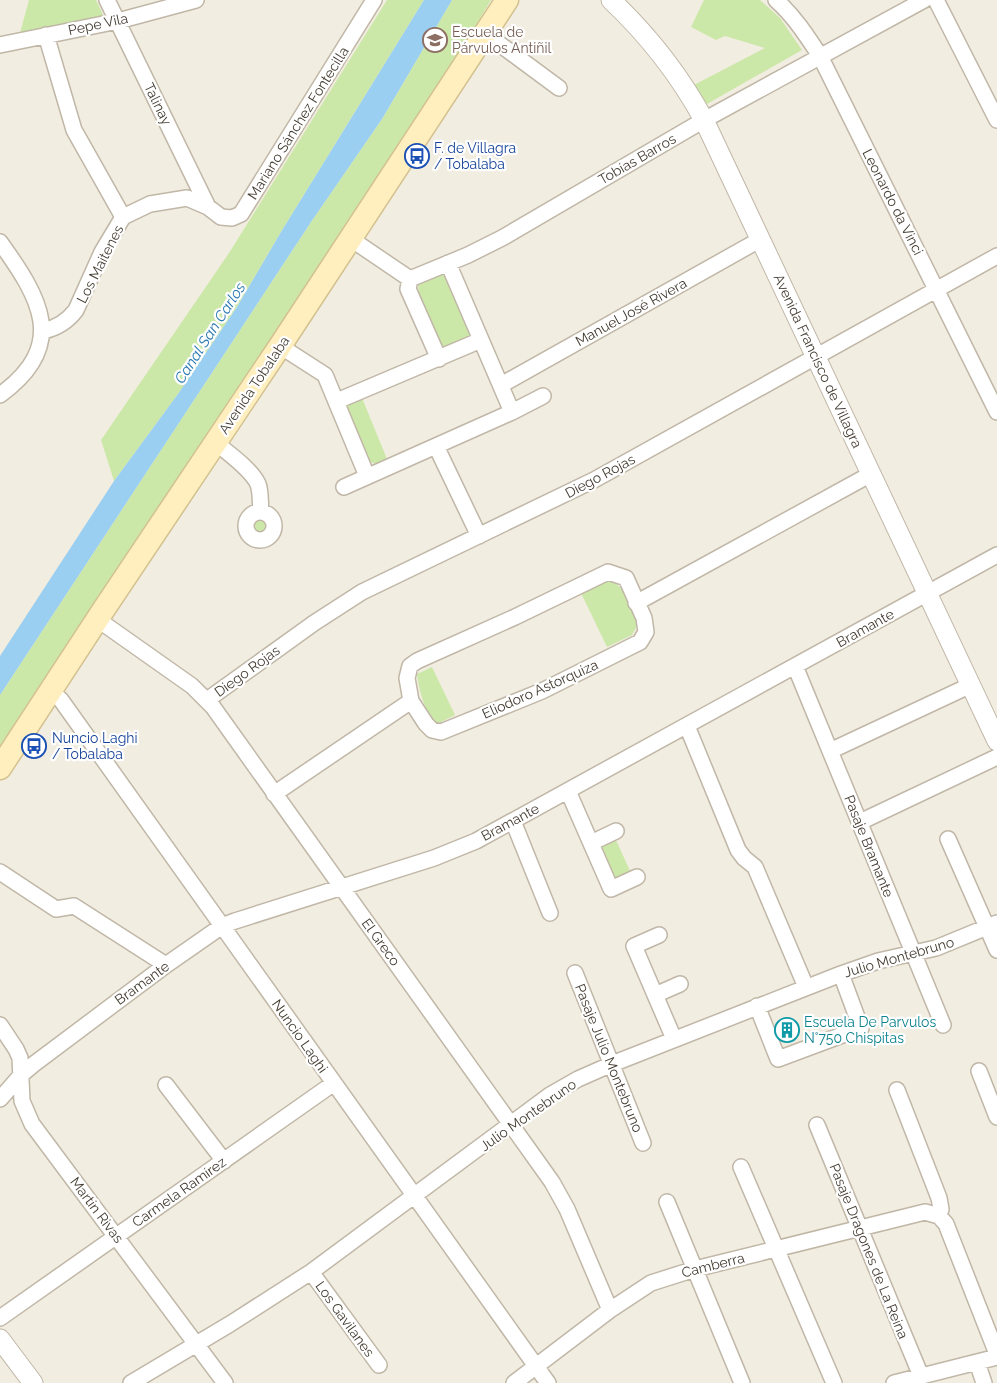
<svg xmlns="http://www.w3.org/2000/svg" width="997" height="1383" viewBox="0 0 997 1383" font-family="Raleway,sans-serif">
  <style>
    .green { fill: #cce8a8 }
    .water { fill: #9acff2 }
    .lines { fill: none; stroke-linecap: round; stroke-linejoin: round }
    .minor-casing { stroke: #c0b7a7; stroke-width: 18 }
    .tertiary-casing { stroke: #c0b7a7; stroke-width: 21 }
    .secondary-casing { stroke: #d3c18f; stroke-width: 25 }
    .minor { stroke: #fff; stroke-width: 15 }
    .tertiary { stroke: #fff; stroke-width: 19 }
    .secondary { stroke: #ffefbe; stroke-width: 22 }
    .labels { text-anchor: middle; stroke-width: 4.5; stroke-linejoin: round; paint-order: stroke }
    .street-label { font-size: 14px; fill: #433c32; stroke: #fff }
    .education-label { font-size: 14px; fill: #785e54; stroke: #fff; text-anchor: start }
    .transit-label { font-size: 14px; fill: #164399; stroke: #fff; text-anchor: start }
    .culture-label { font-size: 14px; fill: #0d838f; stroke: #fff; text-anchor: start }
    .water-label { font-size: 15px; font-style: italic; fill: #2878b2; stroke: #fff }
  </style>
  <rect width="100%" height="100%" fill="#f2ede1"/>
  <path class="green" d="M 29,0 L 96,0 L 104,17 L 20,33 Z
    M 387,0 L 424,0 L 281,232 L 237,307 L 178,394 L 114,481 L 101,440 L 229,253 Z
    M 452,0 L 491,0 L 349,234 L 0,758 L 0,695 L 311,222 L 382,119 Z
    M 704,0 L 760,0 L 780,18 L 802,50 L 707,104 L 690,87 L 765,48 L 725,36 L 716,40 L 691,27 Z
    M 448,271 L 475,338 L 443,353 L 420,307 L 418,284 Z
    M 362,398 L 387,459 L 376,464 L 365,460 L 344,407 Z
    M249 525a11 11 0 1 1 22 0a11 11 0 1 1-22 0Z
    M 611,579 L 626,593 L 638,624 L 632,635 L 607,647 L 581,593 Z
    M 432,667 L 455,715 L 437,724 C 424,711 419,691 417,674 Z
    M 615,838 L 631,873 L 612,882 L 596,847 Z"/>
  <path class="water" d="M 424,0 L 452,0 L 382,119 L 311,222 L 0,695 L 0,656 L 114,481 L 178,394 L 237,307 L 281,232 Z"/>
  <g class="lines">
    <defs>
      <path id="minor" d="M 107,0 L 208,207
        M 776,0 C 794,16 807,36 820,56 L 997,412
        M 936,0 L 997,120
        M 486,34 L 559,88
        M 46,35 L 74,130 L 123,217
        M 0,45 L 118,21 L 196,0
        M 351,239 L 410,279 L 468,255 L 502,238 L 704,120 L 924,0
        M 0,242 C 40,298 69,345 0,395
        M 448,263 L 512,412
        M 410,279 L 408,289 L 439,359
        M 43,331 C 57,328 67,322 76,310 L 102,252 L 123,217 L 150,204 L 187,198 L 208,207 L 221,217 L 232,218 L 241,214 L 374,0
        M 280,346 L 325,375 L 367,476
        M 501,385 L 761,239
        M 337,401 L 481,340
        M 216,443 C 228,453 251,469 258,484 C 261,492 260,503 261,512
        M 436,446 L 479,536
        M 344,487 L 512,412 L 543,396
        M246 526a14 14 0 1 1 28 0a14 14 0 1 1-28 0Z
        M 608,572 L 626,578 L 644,618 L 646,632 L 640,642 L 542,691 L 441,732 L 432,730 L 426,724 L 411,701 L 407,678 L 410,666 L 417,661 L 515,617 Z
        M 636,603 L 871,474
        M 97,619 L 192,686 L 213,707 L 552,1182 L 567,1209 L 610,1310
        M 795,666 L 943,1025
        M 50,690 L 61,700 L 548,1383
        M 207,700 L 314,623 L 362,592 L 594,480 L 997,256
        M 687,726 L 738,850 L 744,858 L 755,867 L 806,987
        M 830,751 L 971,685
        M 568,791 L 611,889 L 637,877
        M 274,794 L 411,701
        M 513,821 L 550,913
        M 860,822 L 997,757
        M 948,839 L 997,950
        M 591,843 L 616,831
        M 0,872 L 56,909 L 74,906 L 166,965
        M 659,935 L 634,946 L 674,1039
        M 575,973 L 643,1143
        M 655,995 L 680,984
        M 757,1006 L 778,1059 L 861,1028 L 841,974
        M 0,1025 L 16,1049 L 20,1058 L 22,1101 L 32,1124 L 225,1383
        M 979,1071 L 997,1117
        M 166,1085 L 224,1161
        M 897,1090 L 939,1198 L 941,1209 L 939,1216
        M 0,1099 L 22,1074 L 34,1064 L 166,965 L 222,926 L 235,921 L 434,858 L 476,841 L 997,555
        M 817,1125 L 921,1376
        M 741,1167 L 834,1383
        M 667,1202 L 742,1383
        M 311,1272 L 379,1365
        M 0,1318 L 334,1083
        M 977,1362 L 984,1383
        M 131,1383 L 230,1324 L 311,1272 L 550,1095 L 578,1079 L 612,1064 L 841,974 L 878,961 L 936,948 L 997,923
        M 514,1383 L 610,1310 L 651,1283 L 695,1269 L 925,1212 L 939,1216 L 946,1224 L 997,1354
        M 894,1383 L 997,1357"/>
      <path id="tertiary" d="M 611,0 C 649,36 679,74 704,120 L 997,741
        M 0,1339 L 33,1383"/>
      <path id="secondary" d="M 0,768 L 102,612 L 280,346 L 507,0"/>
    </defs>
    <use href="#minor" class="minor-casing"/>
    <use href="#tertiary" class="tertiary-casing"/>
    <use href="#secondary" class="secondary-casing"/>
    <use href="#minor" class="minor"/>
    <use href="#tertiary" class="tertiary"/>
    <use href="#secondary" class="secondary"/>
  </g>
  <defs>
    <symbol id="school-ring" viewBox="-11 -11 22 22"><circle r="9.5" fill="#fff" stroke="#8d6e63" stroke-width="1.5"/><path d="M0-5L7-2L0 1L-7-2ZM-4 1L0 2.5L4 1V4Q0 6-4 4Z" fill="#8d6e63"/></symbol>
    <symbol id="bus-ring" viewBox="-11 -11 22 22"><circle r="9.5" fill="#fff" stroke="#1a4fb4" stroke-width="1.5"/><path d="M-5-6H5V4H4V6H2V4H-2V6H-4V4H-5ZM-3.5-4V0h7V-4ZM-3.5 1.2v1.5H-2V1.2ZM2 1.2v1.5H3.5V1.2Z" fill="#1a4fb4"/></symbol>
    <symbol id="building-ring" viewBox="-11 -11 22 22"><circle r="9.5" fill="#fff" stroke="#0f9aa8" stroke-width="1.5"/><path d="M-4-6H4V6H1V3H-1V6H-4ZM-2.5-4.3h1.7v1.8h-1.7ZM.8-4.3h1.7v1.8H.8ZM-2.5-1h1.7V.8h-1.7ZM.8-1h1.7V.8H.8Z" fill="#0f9aa8"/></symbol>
  </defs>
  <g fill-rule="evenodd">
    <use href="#school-ring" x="421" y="26" width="28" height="28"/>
    <use href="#bus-ring" x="403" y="142" width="28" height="28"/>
    <use href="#bus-ring" x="20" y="732" width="28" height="28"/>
    <use href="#building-ring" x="773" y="1016" width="28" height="28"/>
  </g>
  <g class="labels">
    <g class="street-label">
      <text transform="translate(98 24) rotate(-12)" y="5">Pepe Vila</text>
      <text transform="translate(158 104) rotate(64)" y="5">Talinay</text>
      <text transform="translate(298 123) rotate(-58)" y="5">Mariano Sánchez Fontecilla</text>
      <text transform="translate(637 159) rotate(-30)" y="5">Tobías Barros</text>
      <text transform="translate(893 202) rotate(63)" y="5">Leonardo da Vinci</text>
      <text transform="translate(100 264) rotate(-63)" y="5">Los Maitenes</text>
      <text transform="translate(631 312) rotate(-29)" y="5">Manuel José Rivera</text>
      <text transform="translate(818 361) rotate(65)" y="5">Avenida Francisco de Villagra</text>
      <text transform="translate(254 385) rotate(-56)" y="5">Avenida Tobalaba</text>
      <text transform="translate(600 476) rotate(-28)" y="5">Diego Rojas</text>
      <text transform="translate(865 628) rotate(-29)" y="5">Bramante</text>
      <text transform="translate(247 671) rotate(-36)" y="5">Diego Rojas</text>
      <text transform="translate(540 689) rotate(-24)" y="5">Eliodoro Astorquiza</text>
      <text transform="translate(510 822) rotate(-28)" y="5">Bramante</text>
      <text transform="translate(869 846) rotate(68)" y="5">Pasaje Bramante</text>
      <text transform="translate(381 942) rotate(54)" y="5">El Greco</text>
      <text transform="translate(899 957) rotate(-16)" y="5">Julio Montebruno</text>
      <text transform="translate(142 983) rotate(-36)" y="5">Bramante</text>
      <text transform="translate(300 1036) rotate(55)" y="5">Nuncio Laghi</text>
      <text transform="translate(609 1058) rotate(68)" y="5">Pasaje Julio Montebruno</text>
      <text transform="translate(528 1115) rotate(-35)" y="5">Julio Montebruno</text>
      <text transform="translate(179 1192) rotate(-35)" y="5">Carmela Ramírez</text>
      <text transform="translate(97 1210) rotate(53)" y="5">Martín Rivas</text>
      <text transform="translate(869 1251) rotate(68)" y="5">Pasaje Dragones de La Reina</text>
      <text transform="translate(713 1265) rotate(-14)" y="5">Camberra</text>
      <text transform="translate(345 1319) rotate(54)" y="5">Los Gavilanes</text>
    </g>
    <g class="education-label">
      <text x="452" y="37">Escuela de<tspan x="452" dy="16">Párvulos Antiñil</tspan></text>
    </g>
    <g class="transit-label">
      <text x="434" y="153">F. de Villagra<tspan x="434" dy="16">/ Tobalaba</tspan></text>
      <text x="52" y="743">Nuncio Laghi<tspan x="52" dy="16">/ Tobalaba</tspan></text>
    </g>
    <g class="culture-label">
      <text x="804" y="1027">Escuela De Parvulos<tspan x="804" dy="16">N°750 Chispitas</tspan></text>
    </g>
    <g class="water-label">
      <text transform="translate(210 333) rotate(-57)" y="5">Canal San Carlos</text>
    </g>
  </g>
</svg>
